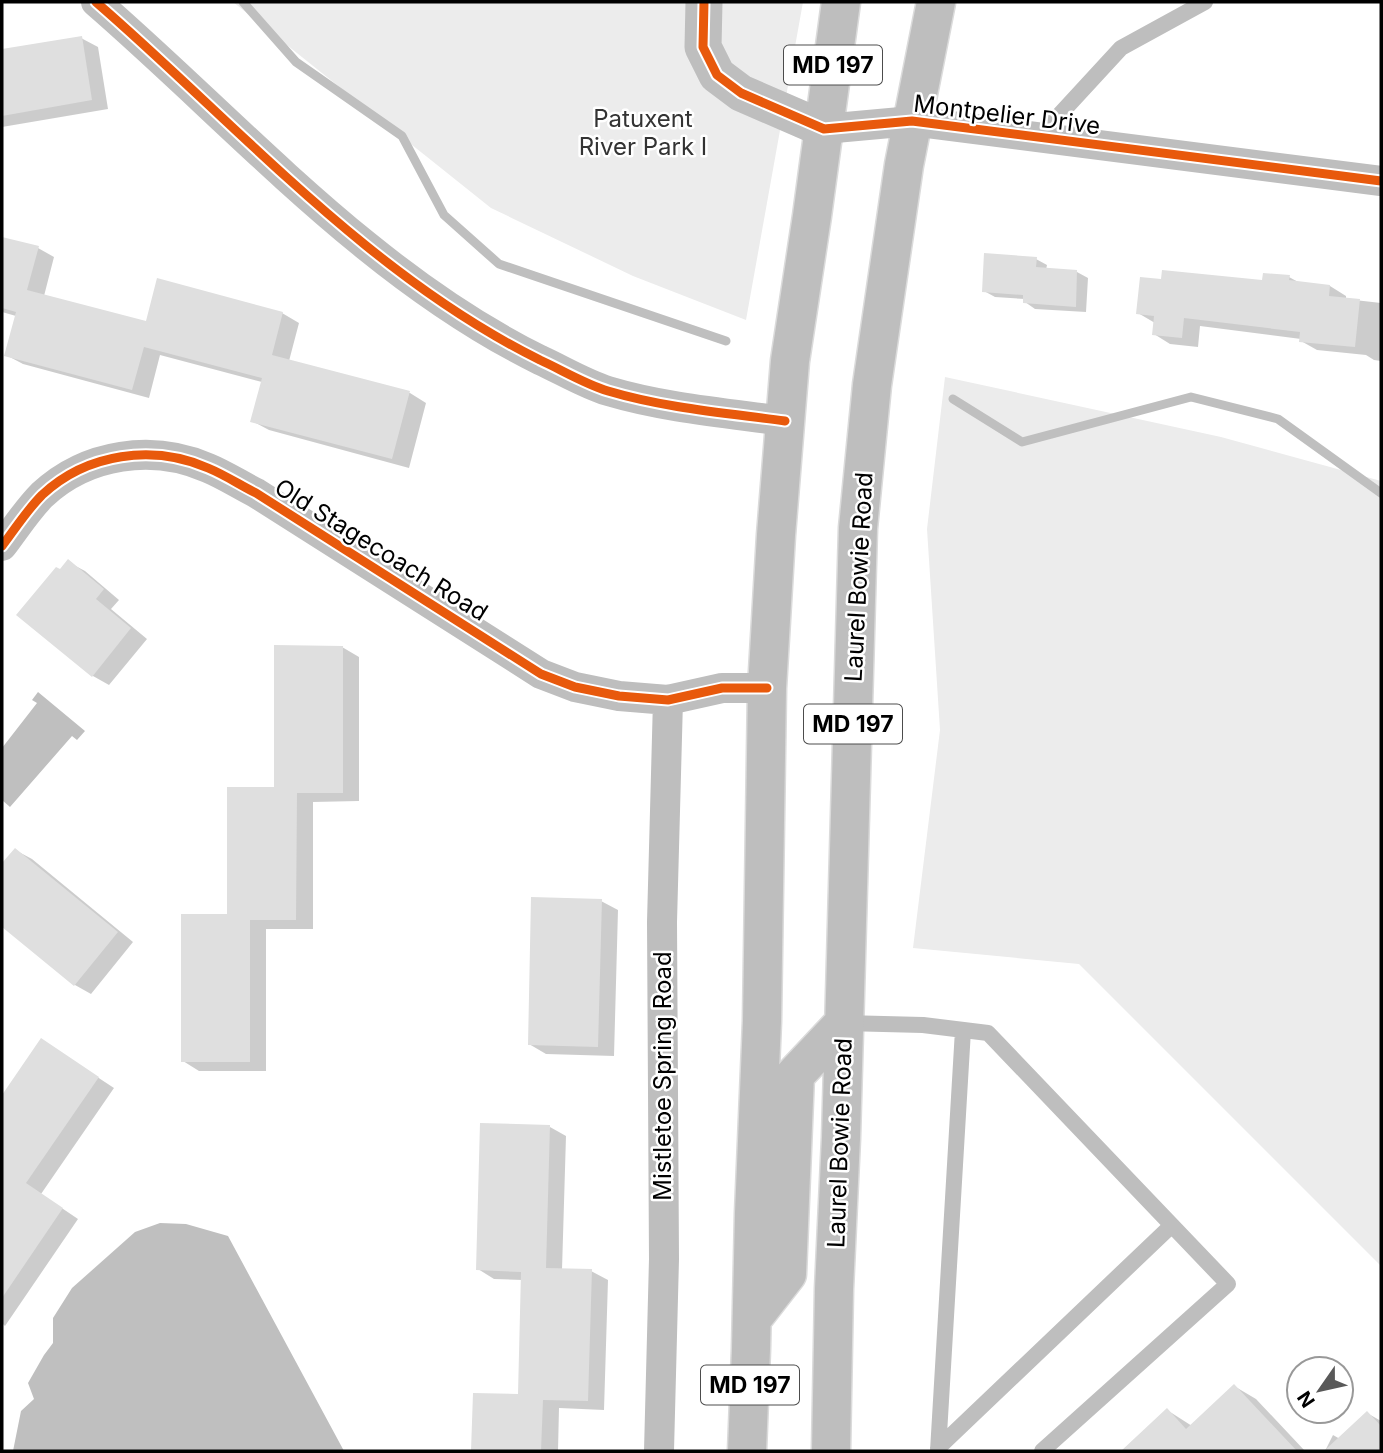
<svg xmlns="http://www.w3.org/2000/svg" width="1383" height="1453" viewBox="0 0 1383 1453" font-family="Inter,sans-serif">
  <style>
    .green { fill: #ececec }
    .water { fill: #bfbfbf }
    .shadow { fill: #0003 }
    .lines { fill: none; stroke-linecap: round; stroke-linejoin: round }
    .stream { stroke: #bfbfbf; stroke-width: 9 }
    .building { fill: #dfdfdf }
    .primary-casing { stroke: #dbdbdb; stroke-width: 41 }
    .service { stroke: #bebebe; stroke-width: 16 }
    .minor { stroke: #bebebe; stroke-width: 30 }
    .tertiary { stroke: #bebebe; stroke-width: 37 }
    .primary { stroke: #bebebe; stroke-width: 38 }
    .cycleway-casing { stroke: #fff; stroke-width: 13 }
    .cycleway { stroke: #e8590c; stroke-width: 9 }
    .labels { text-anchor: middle; stroke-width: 5; stroke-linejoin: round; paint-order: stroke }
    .shield { fill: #fff; stroke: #4c4c4c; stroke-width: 2 }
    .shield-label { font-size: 23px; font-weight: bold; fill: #000 }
    .street-label { font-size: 24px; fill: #000; stroke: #fff }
    .park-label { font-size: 24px; fill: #333; stroke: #fff }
  </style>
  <rect width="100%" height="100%" fill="#fff"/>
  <path class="green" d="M 233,2 L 803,2 L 746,320 L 633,276 L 491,208 Z
    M 945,377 L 1221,437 L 1381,481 L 1381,1266 L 1079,964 L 913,948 L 940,730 L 927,529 Z"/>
  <path class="water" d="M 38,692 L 85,731 L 77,740 L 72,736 L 10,807 L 2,800 L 2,748 L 37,703 L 32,700 Z
    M 160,1223 L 186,1224 L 228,1236 L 344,1451 L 13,1451 L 21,1411 L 34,1399 L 28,1383 L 44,1355 L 53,1343 L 53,1318 L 72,1288 L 135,1232 Z"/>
  <path class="shadow" d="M 81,38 L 98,47 L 108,109 L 2,127 L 2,51 Z
    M 2,238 L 38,248 L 54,257 L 44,296 L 147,323 L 282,313 L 299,323 L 289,361 L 410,393 L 426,403 L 409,468 L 269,430 L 252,421 L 262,382 L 160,355 L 149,398 L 23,364 L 6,355 L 16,316 L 2,312 Z
    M 1036,259 L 1047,265 L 1046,270 L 1077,272 L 1088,278 L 1086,312 L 1035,309 L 1025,302 L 1025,299 L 995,297 L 984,291 Z
    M 1289,277 L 1300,283 L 1330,286 L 1346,296 L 1346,299 L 1381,303 L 1381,361 L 1374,360 L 1366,355 L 1317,350 L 1301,341 L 1301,339 L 1200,326 L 1198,347 L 1170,344 L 1154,334 L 1155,323 L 1138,313 L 1264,282 Z
    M 68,562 L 85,571 L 119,600 L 111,609 L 147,639 L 109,685 L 93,676 L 60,571 Z
    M 342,647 L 359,657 L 359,801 L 313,802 L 313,929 L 266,929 L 266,1071 L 199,1071 L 183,1061 L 228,916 L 275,789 Z
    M 15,850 L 32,859 L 133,942 L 91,994 L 75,985 L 2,925 L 2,866 Z
    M 601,901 L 618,910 L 614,1056 L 546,1054 L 529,1044 Z
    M 41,1040 L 114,1088 L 41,1194 L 78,1219 L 5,1326 L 2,1323 L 2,1178 L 5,1173 L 2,1171 L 2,1098 Z
    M 550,1127 L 566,1136 L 562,1270 L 591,1271 L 608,1280 L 604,1410 L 559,1408 L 558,1451 L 473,1451 L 474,1395 L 520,1396 L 523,1280 L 494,1279 L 478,1269 Z
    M 1234,1386 L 1256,1399 L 1305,1451 L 1124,1451 L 1167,1410 L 1192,1426 Z
    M 1367,1413 L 1381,1421 L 1381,1451 L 1325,1451 L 1333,1435 L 1340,1439 Z"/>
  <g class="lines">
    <path class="stream" d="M 243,2 L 296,62 L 402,136 L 444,215 L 499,264 L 726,341
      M 953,399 L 1022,442 L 1191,397 L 1278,419 L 1381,493"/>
  </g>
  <path class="building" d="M 82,36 L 92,100 L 2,116 L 2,49 Z
    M 2,237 L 39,246 L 27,290 L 146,321 L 157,278 L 283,312 L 272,355 L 410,391 L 392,459 L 250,422 L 262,378 L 144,347 L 132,390 L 4,356 L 16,312 L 2,308 Z
    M 984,253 L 1037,257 L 1036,267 L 1077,270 L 1076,307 L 1023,303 L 1023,295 L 982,292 Z
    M 1162,270 L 1262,280 L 1263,273 L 1290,275 L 1289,280 L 1330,285 L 1329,296 L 1360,299 L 1355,347 L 1299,342 L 1300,332 L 1184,318 L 1182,338 L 1152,335 L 1154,316 L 1136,314 L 1140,277 L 1161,279 Z
    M 68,559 L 104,589 L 96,599 L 131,628 L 92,677 L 16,615 L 56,567 L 60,569 Z
    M 274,645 L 343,646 L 343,793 L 297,793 L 296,920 L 250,920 L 250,1062 L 181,1062 L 181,914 L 227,914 L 227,787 L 274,787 Z
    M 15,848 L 118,932 L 74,986 L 2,927 L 2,863 Z
    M 531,897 L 602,899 L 598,1047 L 528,1045 Z
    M 41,1038 L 99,1077 L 26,1183 L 63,1208 L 2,1298 L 2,1095 Z
    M 480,1123 L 550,1125 L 546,1268 L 592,1269 L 588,1401 L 543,1400 L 541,1451 L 471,1451 L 473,1393 L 518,1394 L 521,1272 L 476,1270 Z
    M 1234,1384 L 1297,1451 L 1121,1451 L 1167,1408 L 1186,1429 Z
    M 1367,1411 L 1381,1426 L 1381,1451 L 1324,1451 Z"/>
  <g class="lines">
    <defs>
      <path id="primary" d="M 752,1319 L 787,1274 L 795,1075 L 844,1023
        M 747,1451 L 751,1349 L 754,1213 L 762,1021 L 767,688 L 776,535 L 790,361 L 812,216 L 841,2
        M 831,1451 L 834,1289 L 841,1138 L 858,528 L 872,385 L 904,165 L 936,2"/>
    </defs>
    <use href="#primary" class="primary-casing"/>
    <path class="service" d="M 1039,137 L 1121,48 L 1205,2
      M 844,1023 L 923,1025 L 988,1033 L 1228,1284 L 1042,1451
      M 938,1448 L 1171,1226
      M 938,1451 L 963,1030"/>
    <path class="minor" d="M 96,2 C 239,126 368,275 540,360 C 562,370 585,384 608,391 C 665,408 726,413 785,421
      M 824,129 L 912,121 L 1381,181
      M 2,546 C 15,529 27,510 42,495 C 87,453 153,444 208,468 C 225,475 240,485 256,493 L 541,674 L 575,687 L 619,696 L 668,700 L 722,688 L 767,688
      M 659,1451 L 664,1259 L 662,922 L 668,700"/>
    <path class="tertiary" d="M 704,2 L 703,47 L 717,75 L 741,93 L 824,129"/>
    <use href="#primary" class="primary"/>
    <defs>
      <path id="cycleway" d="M 96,2 C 239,126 368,275 540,360 C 562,370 585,384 608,391 C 665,408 726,413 785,421
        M 704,2 L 703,47 L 717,75 L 741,93 L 824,129 L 912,121 L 1381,181
        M 2,546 C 15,529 27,510 42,495 C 87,453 153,444 208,468 C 225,475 240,485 256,493 L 541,674 L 575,687 L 619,696 L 668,700 L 722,688 L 767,688"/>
    </defs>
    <use href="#cycleway" class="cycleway-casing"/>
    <use href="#cycleway" class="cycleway"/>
  </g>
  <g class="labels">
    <g class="shield">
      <rect x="784" y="45.5" width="98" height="39" rx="5"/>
      <rect x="804" y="704.5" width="98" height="39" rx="5"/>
      <rect x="701" y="1365.5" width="98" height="39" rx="5"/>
    </g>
    <g class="shield-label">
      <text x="833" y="73">MD 197</text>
      <text x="853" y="732">MD 197</text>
      <text x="750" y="1393">MD 197</text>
    </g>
    <g class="street-label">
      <text transform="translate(1007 115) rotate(7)" y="8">Montpelier Drive</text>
      <text transform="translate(381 550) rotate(32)" y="8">Old Stagecoach Road</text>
      <text transform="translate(859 577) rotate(-87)" y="8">Laurel Bowie Road</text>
      <text transform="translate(663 1076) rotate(-90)" y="8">Mistletoe Spring Road</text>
      <text transform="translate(840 1143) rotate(-88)" y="8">Laurel Bowie Road</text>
    </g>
    <g class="park-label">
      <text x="643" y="127">Patuxent<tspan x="643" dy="28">River Park I</tspan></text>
    </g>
  </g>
  <rect width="1383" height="1453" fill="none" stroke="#000000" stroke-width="7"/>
  <g transform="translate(1320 1390) rotate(236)"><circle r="33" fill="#ffffff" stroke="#999999" stroke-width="2"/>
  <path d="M0-5L12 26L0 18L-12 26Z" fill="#595959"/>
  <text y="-10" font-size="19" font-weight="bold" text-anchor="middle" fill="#000000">N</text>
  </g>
</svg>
